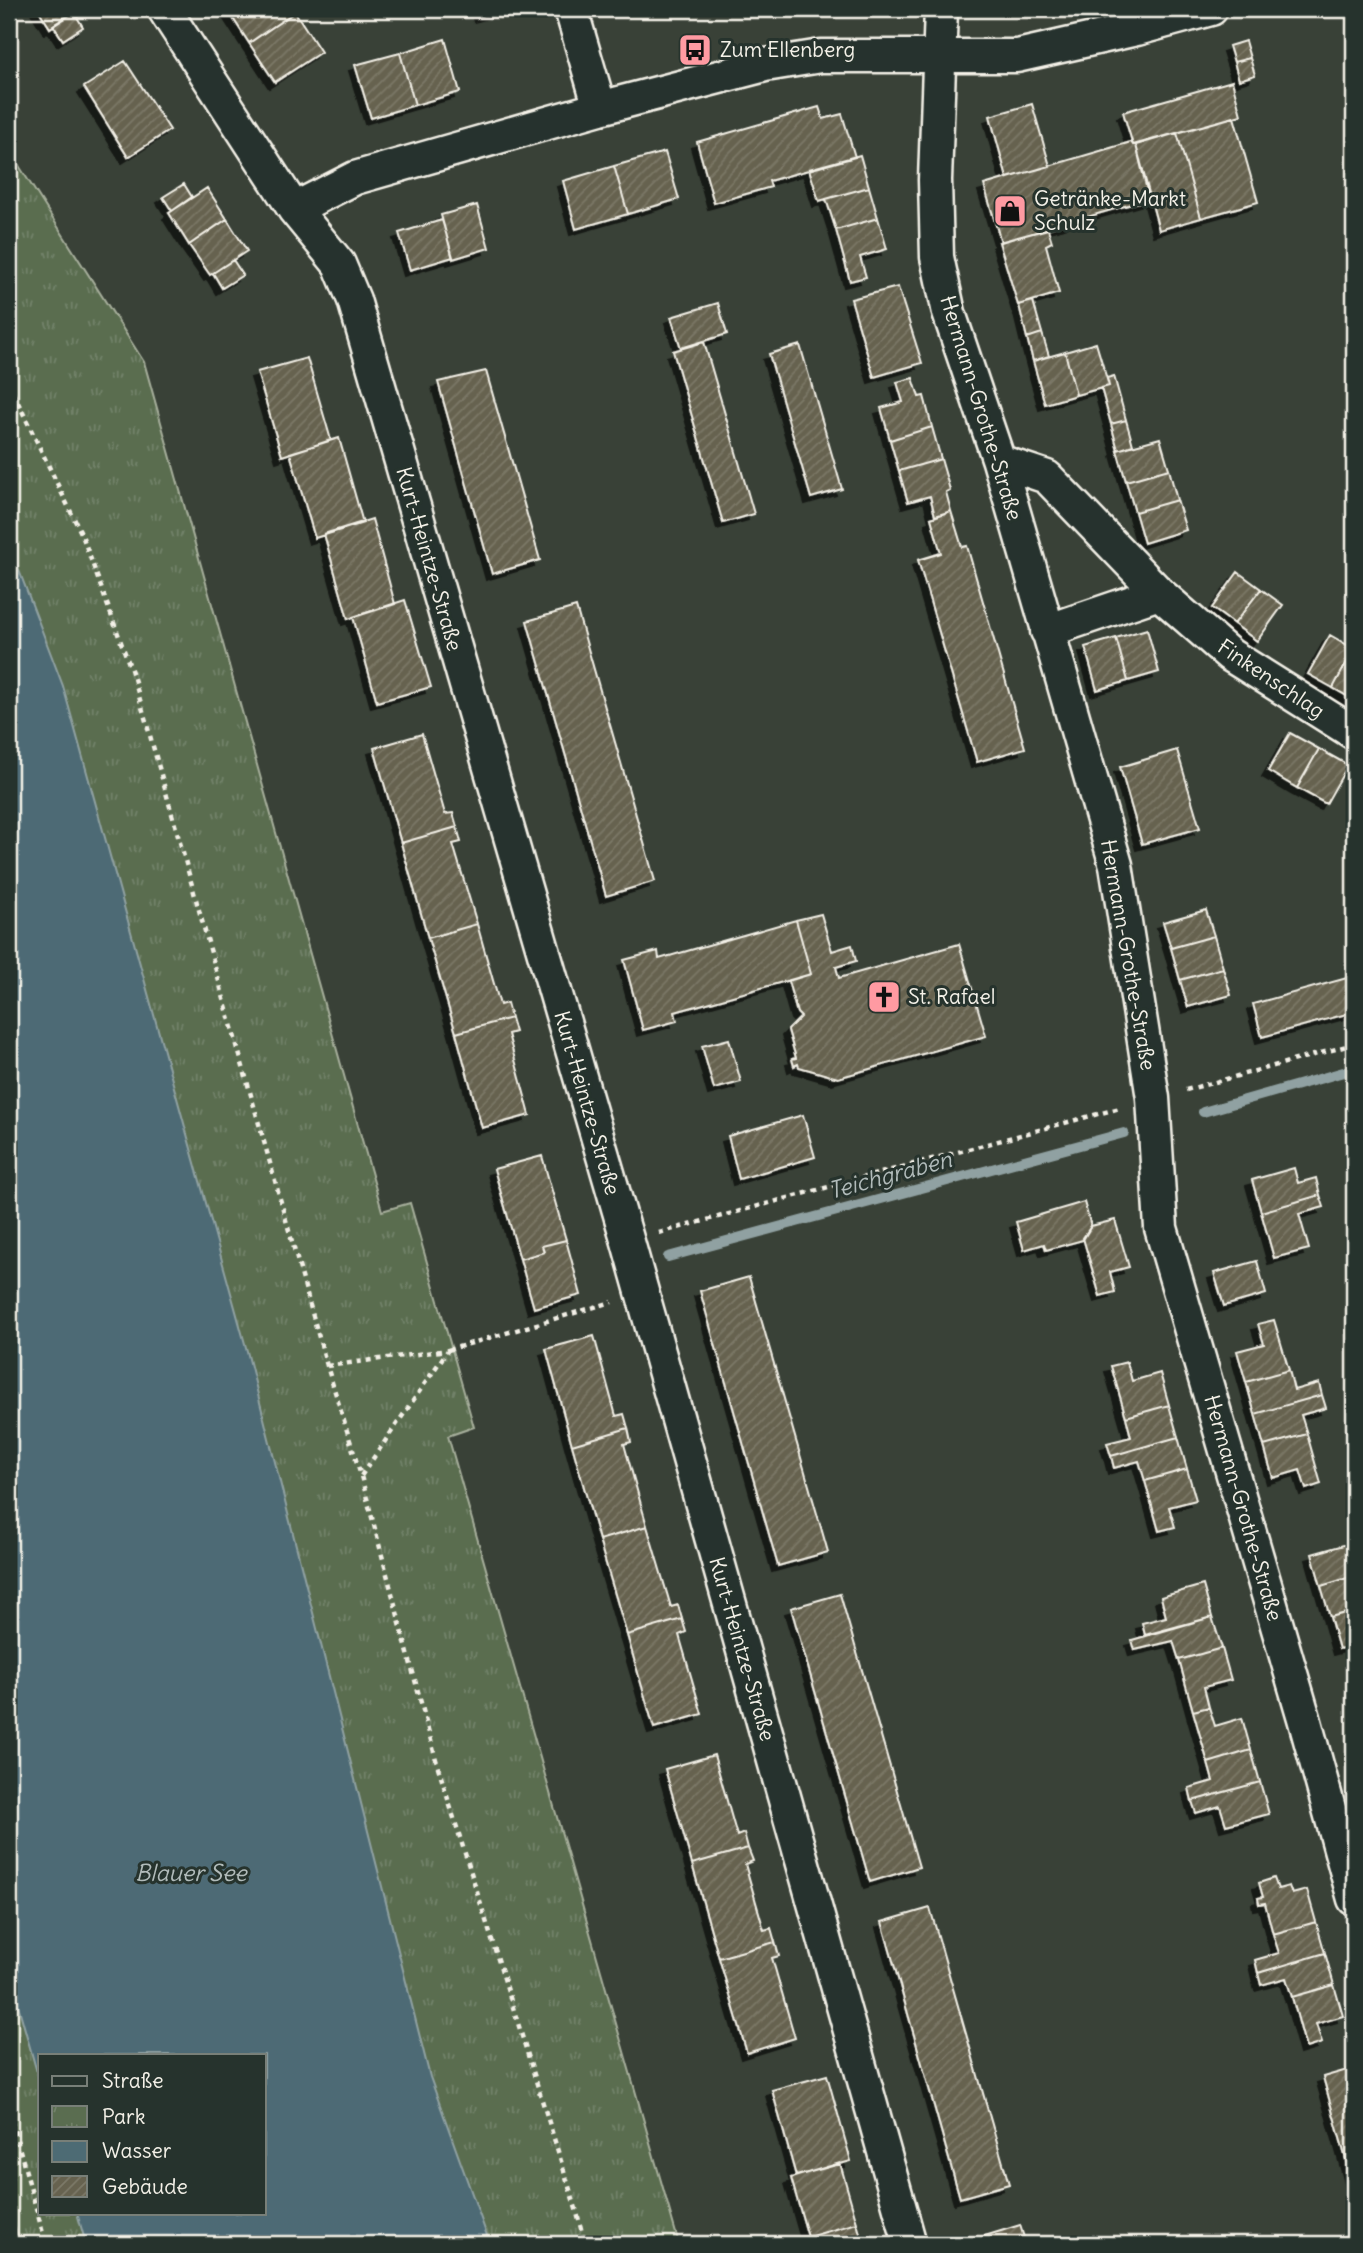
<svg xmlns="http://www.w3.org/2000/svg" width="1363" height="2253" viewBox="0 0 1363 2253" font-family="Delius,sans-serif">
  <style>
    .park { fill: url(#park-tufts); stroke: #a7af9c; stroke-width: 2; fill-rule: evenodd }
    .water { fill: #4d6b74; stroke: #90a1a2; stroke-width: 2 }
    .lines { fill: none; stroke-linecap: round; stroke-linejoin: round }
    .stream { stroke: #90a1a2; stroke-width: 10 }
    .building { fill: url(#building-hatch); stroke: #f4f1e8; stroke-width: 2; filter: url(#shadow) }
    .minor-casing { stroke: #f4f1e8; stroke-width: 37 }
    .path { stroke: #f4f1e8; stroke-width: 4.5; stroke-dasharray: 5 5; stroke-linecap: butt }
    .minor { stroke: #26332d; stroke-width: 32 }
    .labels { text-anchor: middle; stroke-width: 6; stroke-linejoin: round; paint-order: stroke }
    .poi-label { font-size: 21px; fill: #f4f1e8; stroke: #26332d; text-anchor: start }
    .street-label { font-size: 21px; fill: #f4f1e8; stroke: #26332d }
    .water-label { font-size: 23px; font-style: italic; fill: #b1bbba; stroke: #26332d }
  </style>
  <defs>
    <pattern id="park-tufts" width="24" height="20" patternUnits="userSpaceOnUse" patternTransform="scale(1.75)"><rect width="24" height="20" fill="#5a6d50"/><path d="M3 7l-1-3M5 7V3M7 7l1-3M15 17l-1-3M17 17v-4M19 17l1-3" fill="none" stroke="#728269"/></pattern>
    <pattern id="building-hatch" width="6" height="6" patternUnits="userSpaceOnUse" patternTransform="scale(1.75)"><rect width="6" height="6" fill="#66624f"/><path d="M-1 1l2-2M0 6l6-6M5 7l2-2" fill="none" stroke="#7c7968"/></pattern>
    <filter id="shadow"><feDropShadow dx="-6" dy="6" stdDeviation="0" flood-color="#0009"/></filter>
  </defs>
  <rect width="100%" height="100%" fill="#394137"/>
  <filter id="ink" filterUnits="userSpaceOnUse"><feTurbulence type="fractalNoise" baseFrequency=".0143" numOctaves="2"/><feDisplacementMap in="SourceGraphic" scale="14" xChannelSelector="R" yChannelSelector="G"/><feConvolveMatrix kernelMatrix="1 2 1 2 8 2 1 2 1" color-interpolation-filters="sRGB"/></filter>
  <g filter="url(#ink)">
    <path class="park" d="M 9,150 L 144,362 L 382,1211 L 410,1203 L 474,1427 L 448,1436 L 679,2244 L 20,2244 L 9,2204 ZM 40,2055 L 264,2055 L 264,2213 L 40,2213 Z"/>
    <path class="water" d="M 9,544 L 63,686 L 247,1351 L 430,2077 L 490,2244 L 86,2244 L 77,2213 L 264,2213 L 264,2055 L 40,2055 L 40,2083 L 9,1973 Z"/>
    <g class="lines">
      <path class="stream" d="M 1203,1112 L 1354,1069
        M 668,1257 L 1124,1133"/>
    </g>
    <path class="building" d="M 38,9 L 79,9 L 50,28 Z
      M 227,9 L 293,9 L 295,12 L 249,43 Z
      M 478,9 L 506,9 L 480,16 Z
      M 74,12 L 83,27 L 63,40 L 53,25 Z
      M 295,12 L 321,52 L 275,82 L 249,43 Z
      M 445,39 L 460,92 L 415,105 L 400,53 Z
      M 1245,41 L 1250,58 L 1234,62 L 1229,46 Z
      M 400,53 L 415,105 L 371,118 L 355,65 Z
      M 1250,58 L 1255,75 L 1239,80 L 1234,62 Z
      M 125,61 L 170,130 L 128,157 L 84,87 Z
      M 1232,81 L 1241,115 L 1133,145 L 1123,112 Z
      M 1032,104 L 1050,166 L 1007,178 L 990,116 Z
      M 819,107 L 823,119 L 842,114 L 855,157 L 769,181 L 771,187 L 714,203 L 697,142 Z
      M 1234,117 L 1258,202 L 1201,218 L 1177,133 Z
      M 1177,133 L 1201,218 L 1159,230 L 1136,145 Z
      M 1131,142 L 1133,145 L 1136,145 L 1149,199 L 1001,242 L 984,185 Z
      M 665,152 L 679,199 L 628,214 L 614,166 Z
      M 860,155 L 869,187 L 819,201 L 809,169 Z
      M 614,166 L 628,214 L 576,229 L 563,181 Z
      M 184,184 L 192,197 L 172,211 L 163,197 Z
      M 869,187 L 878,218 L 836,230 L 826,199 Z
      M 207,188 L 227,219 L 189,245 L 169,213 Z
      M 477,205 L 489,248 L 453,259 L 441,215 Z
      M 878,218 L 887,249 L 860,257 L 866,277 L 850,281 L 836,230 Z
      M 227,219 L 247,251 L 210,275 L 189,245 Z
      M 442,220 L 453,257 L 410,270 L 399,233 Z
      M 1048,229 L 1052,242 L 1046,245 L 1059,293 L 1018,305 L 999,242 Z
      M 233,260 L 243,275 L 222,288 L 213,273 Z
      M 898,287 L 922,363 L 874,377 L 851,299 Z
      M 1033,301 L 1042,333 L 1027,338 L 1019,305 Z
      M 718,303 L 727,334 L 681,348 L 671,317 Z
      M 1042,333 L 1049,356 L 1033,361 L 1027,338 Z
      M 704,342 L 754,514 L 723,523 L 673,351 Z
      M 1096,343 L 1109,386 L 1076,395 L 1065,352 Z
      M 800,345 L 842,489 L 811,498 L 769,354 Z
      M 1065,352 L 1076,395 L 1045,404 L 1033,361 Z
      M 307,358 L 331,440 L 282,456 L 257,372 Z
      M 486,371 L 540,560 L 492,574 L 438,382 Z
      M 1114,376 L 1126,420 L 1111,424 L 1101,388 L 1109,386 L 1107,378 Z
      M 913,378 L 919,397 L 924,396 L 932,427 L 890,440 L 881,408 L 903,402 L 897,382 Z
      M 1126,420 L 1133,445 L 1118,450 L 1111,424 Z
      M 932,427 L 941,459 L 899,471 L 890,440 Z
      M 339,438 L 363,523 L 315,538 L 290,453 Z
      M 1160,438 L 1169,469 L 1126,481 L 1117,450 Z
      M 941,459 L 950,490 L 946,492 L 951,511 L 935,516 L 930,496 L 908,502 L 899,471 Z
      M 1169,469 L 1177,500 L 1135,512 L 1126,481 Z
      M 1177,500 L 1186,530 L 1144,543 L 1135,512 Z
      M 951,511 L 962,547 L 967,546 L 1025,748 L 977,762 L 918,560 L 941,553 L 931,518 Z
      M 372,519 L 395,604 L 348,619 L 324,534 Z
      M 1238,572 L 1261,589 L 1234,624 L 1212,608 Z
      M 1261,589 L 1283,605 L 1257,641 L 1234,624 Z
      M 405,600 L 431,687 L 377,702 L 353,617 Z
      M 576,607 L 655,881 L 606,896 L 527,621 Z
      M 1147,629 L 1159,672 L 1128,681 L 1116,638 Z
      M 1330,635 L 1354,649 L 1333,688 L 1308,674 Z
      M 1116,638 L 1128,681 L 1097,690 L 1085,647 Z
      M 1354,649 L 1354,700 L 1333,688 Z
      M 1290,733 L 1319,749 L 1297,788 L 1268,771 Z
      M 422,734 L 445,814 L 453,813 L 457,827 L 401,843 L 374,748 Z
      M 1319,749 L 1348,765 L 1326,804 L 1297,788 Z
      M 1177,750 L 1200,828 L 1142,844 L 1120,767 Z
      M 457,827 L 461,842 L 453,844 L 477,924 L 428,938 L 401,843 Z
      M 1206,910 L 1214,936 L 1171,948 L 1163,922 Z
      M 821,914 L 832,951 L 852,945 L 856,961 L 836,967 L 839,978 L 959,944 L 986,1036 L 838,1078 L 799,1067 L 798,1064 L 794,1066 L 792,1059 L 796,1058 L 788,1030 L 801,1017 L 797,1013 L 788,981 L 811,974 L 796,920 Z
      M 796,920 L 811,974 L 675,1012 L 677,1021 L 643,1030 L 624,960 L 658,951 L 659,959 Z
      M 477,924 L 500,1005 L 507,1003 L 511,1018 L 456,1033 L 428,938 Z
      M 1214,936 L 1223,968 L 1180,980 L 1171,948 Z
      M 1223,968 L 1231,995 L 1188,1007 L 1180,980 Z
      M 1354,976 L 1354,1012 L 1262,1037 L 1253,1004 Z
      M 511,1018 L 515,1032 L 508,1034 L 530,1115 L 482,1128 L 456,1033 Z
      M 729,1039 L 741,1082 L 714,1089 L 702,1046 Z
      M 803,1115 L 815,1157 L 739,1179 L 728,1136 Z
      M 542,1156 L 566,1240 L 542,1246 L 544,1252 L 520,1259 L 494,1169 Z
      M 1294,1168 L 1298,1183 L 1316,1178 L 1320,1195 L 1261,1212 L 1252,1180 Z
      M 1320,1195 L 1324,1207 L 1299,1214 L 1309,1249 L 1274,1258 L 1261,1212 Z
      M 1084,1202 L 1091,1226 L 1083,1240 L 1046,1250 L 1044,1244 L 1024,1250 L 1016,1222 Z
      M 1115,1220 L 1129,1267 L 1110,1272 L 1115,1292 L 1100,1296 L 1083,1238 L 1091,1226 Z
      M 566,1240 L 581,1295 L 534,1308 L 520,1259 L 544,1252 L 542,1246 Z
      M 1257,1261 L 1266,1294 L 1224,1306 L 1214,1273 Z
      M 749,1277 L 828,1552 L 778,1566 L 700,1291 Z
      M 1274,1320 L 1289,1370 L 1246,1382 L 1237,1351 L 1264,1344 L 1258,1324 Z
      M 594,1336 L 616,1416 L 624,1414 L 628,1428 L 572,1445 L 546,1349 Z
      M 1127,1362 L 1132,1381 L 1160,1373 L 1169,1405 L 1126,1417 L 1111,1366 Z
      M 1289,1370 L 1294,1390 L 1319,1383 L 1322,1395 L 1255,1414 L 1246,1382 Z
      M 1322,1395 L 1326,1408 L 1301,1415 L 1307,1434 L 1264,1446 L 1255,1414 Z
      M 1169,1405 L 1178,1437 L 1111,1456 L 1107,1443 L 1131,1437 L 1126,1417 Z
      M 628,1428 L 631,1442 L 624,1444 L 647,1526 L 599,1540 L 572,1445 Z
      M 1307,1434 L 1321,1484 L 1306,1489 L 1300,1470 L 1273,1478 L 1264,1446 Z
      M 1178,1437 L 1187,1469 L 1145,1481 L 1139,1461 L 1114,1468 L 1111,1456 Z
      M 1187,1469 L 1196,1500 L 1169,1507 L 1175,1527 L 1159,1531 L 1145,1481 Z
      M 647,1526 L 671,1607 L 678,1605 L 682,1619 L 627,1635 L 599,1540 Z
      M 1354,1542 L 1354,1576 L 1321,1586 L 1312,1554 Z
      M 1354,1576 L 1354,1611 L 1330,1617 L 1321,1586 Z
      M 1203,1585 L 1212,1617 L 1145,1635 L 1142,1623 L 1166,1617 L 1161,1597 Z
      M 840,1594 L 919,1867 L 870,1882 L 791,1608 Z
      M 1354,1611 L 1354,1645 L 1339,1649 L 1330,1617 Z
      M 1212,1617 L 1222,1648 L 1179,1660 L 1173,1641 L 1135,1650 L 1132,1640 Z
      M 682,1619 L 686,1632 L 679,1635 L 702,1714 L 654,1728 L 627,1635 Z
      M 1222,1648 L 1231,1680 L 1204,1687 L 1209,1707 L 1193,1711 L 1179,1660 Z
      M 1209,1707 L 1215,1726 L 1242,1718 L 1251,1750 L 1208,1763 L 1193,1711 Z
      M 1251,1750 L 1260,1782 L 1192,1801 L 1189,1788 L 1213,1781 L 1208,1763 Z
      M 714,1755 L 737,1836 L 744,1833 L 748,1848 L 692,1864 L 665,1769 Z
      M 1260,1782 L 1269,1814 L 1226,1825 L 1220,1806 L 1196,1813 L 1192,1801 Z
      M 748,1848 L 753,1861 L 745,1864 L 764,1930 L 771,1928 L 775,1942 L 719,1958 L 692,1864 Z
      M 1274,1878 L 1278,1889 L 1289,1886 L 1292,1894 L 1307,1890 L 1316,1922 L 1273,1934 L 1265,1903 L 1259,1904 L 1258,1898 L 1263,1897 L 1259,1883 Z
      M 930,1908 L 1009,2184 L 960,2198 L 882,1922 Z
      M 1316,1922 L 1325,1953 L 1258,1973 L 1255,1960 L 1279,1953 L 1273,1934 Z
      M 775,1942 L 779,1956 L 772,1958 L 795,2038 L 747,2053 L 719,1958 Z
      M 1325,1953 L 1334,1985 L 1292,1997 L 1286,1978 L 1261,1985 L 1258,1973 Z
      M 1334,1985 L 1343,2016 L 1316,2024 L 1322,2043 L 1306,2048 L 1292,1997 Z
      M 1354,2068 L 1354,2188 L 1323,2077 Z
      M 827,2075 L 851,2161 L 796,2176 L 772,2090 Z
      M 840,2163 L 857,2223 L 808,2237 L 791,2178 Z
      M 857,2223 L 863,2244 L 810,2244 L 808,2237 Z
      M 1020,2225 L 1026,2244 L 973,2244 L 972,2240 Z"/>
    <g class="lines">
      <defs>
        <path id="minor" d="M 164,9 L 294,209 L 339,264 L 354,300 L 628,1242 L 910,2244
          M 571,9 L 600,108
          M 941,9 L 935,180 L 937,257 L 949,313 L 999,461 L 1116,865 L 1153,1098 L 1161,1228 L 1304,1718 L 1354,1899
          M 294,209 L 355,178 L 600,108 L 765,65 L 821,56 L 1017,56 L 1137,29 L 1211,9
          M 999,461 L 1047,477 L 1159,593 L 1230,655 L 1354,733
          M 1047,631 L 1159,593"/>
      </defs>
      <use href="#minor" class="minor-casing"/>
      <path class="path" d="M 9,384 L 82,535 L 133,675 L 327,1366 L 361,1476 L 438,1767 L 576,2209 L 585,2244
        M 1186,1090 L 1354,1044
        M 659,1233 L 1120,1108
        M 448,1350 L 612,1302
        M 327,1366 L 448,1350 L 361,1476
        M 9,2111 L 46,2244"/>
      <use href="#minor" class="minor"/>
    </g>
  </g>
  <defs>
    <symbol id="bus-square" viewBox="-11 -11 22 22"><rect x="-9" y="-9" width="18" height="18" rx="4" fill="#ff9aa2" stroke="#26332d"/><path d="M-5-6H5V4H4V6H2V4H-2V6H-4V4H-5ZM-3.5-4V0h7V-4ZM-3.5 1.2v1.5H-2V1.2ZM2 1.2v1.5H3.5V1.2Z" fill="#111"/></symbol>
    <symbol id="shop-square" viewBox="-11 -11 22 22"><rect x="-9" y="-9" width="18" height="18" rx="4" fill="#ff9aa2" stroke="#26332d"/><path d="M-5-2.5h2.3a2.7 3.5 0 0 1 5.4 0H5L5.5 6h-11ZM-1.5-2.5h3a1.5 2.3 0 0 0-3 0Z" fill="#111"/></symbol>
    <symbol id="church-square" viewBox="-11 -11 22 22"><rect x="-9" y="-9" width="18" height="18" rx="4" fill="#ff9aa2" stroke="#26332d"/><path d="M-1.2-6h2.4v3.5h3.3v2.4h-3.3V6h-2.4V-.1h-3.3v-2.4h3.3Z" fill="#111"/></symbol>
  </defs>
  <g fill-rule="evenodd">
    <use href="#bus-square" x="676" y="31" width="38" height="38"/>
    <use href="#shop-square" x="991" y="192" width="38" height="38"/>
    <use href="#church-square" x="865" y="978" width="38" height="38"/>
  </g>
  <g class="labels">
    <g class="poi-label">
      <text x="720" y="57">Zum Ellenberg</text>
      <text x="1034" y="206">Getränke-Markt<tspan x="1034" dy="24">Schulz</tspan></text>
      <text x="908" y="1004">St. Rafael</text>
    </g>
    <g class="street-label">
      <text transform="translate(981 408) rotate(73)" y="7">Hermann-Grothe-Straße</text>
      <text transform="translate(429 559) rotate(74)" y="7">Kurt-Heintze-Straße</text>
      <text transform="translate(1271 679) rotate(34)" y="7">Finkenschlag</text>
      <text transform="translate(1128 955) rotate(80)" y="7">Hermann-Grothe-Straße</text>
      <text transform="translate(587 1103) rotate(74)" y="7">Kurt-Heintze-Straße</text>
      <text transform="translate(1243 1508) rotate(74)" y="7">Hermann-Grothe-Straße</text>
      <text transform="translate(742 1649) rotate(74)" y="7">Kurt-Heintze-Straße</text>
    </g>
    <g class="water-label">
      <text transform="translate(890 1175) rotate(-15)" y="8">Teichgraben</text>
      <text x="191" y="1881">Blauer See</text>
    </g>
  </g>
  <rect width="1363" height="2253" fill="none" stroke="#26332d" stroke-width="35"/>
  <rect x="18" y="18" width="1328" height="2218" fill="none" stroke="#f4f1e8" stroke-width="2.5" filter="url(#ink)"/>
  <rect x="38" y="2054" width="228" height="161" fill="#26332d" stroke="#787f78" stroke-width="2"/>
  <rect x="52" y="2076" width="35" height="10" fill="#26332d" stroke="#787f78" stroke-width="2"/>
  <text x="102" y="2088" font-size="21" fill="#f4f1e8">Straße</text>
  <rect x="52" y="2106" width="35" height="21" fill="url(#park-tufts)" stroke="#787f78" stroke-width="2"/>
  <text x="102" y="2124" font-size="21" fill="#f4f1e8">Park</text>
  <rect x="52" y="2141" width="35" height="21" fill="#4d6b74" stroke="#787f78" stroke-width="2"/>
  <text x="102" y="2158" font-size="21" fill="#f4f1e8">Wasser</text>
  <rect x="52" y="2176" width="35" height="21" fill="url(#building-hatch)" stroke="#787f78" stroke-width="2"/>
  <text x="102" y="2194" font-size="21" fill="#f4f1e8">Gebäude</text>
</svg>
